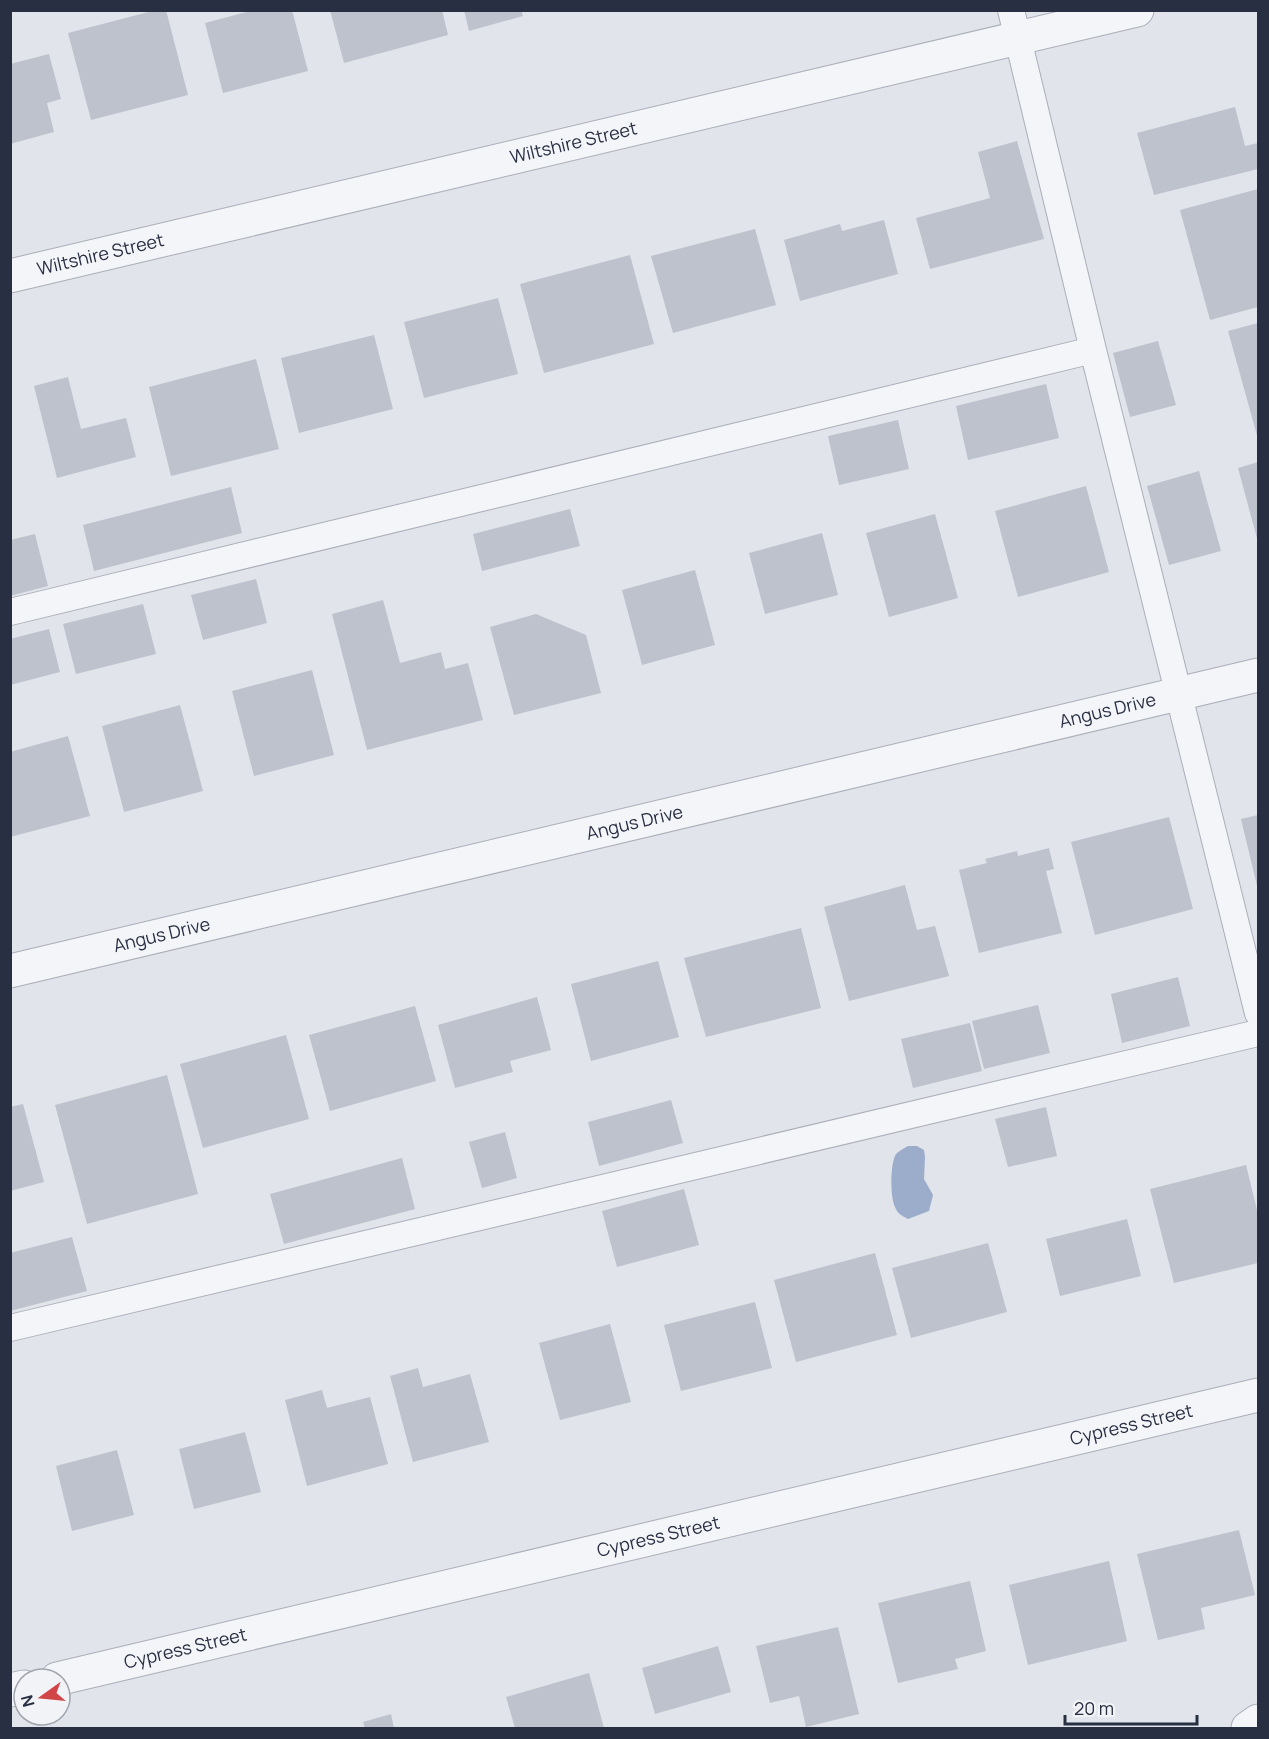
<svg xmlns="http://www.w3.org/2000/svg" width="1269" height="1739" viewBox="0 0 1269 1739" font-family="Manrope,sans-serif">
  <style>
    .water { fill: #9badcb }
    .building { fill: #bec2cd }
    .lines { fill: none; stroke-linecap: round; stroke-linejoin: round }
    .service-casing { stroke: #aaaeb8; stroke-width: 28 }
    .minor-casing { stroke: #aaaeb8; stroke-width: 35 }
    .service { stroke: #f4f5f8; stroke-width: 26 }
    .minor { stroke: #f4f5f8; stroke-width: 33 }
    .labels { text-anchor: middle; stroke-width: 4.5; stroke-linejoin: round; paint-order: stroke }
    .street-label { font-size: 18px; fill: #292f42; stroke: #f1f3f7 }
  </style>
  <rect width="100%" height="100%" fill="#e1e4ea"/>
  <path class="water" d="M 908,1146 L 917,1146 L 924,1150 L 925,1157 L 924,1179 L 933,1195 L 929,1211 L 908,1219 C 902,1216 897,1213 895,1207 C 890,1196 890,1164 896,1154 C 899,1151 904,1148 908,1146 Z"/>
  <path class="building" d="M 156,10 L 166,10 L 188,95 L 91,120 L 68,33 Z
    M 254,10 L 292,10 L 308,71 L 223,93 L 205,23 Z
    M 330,10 L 442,10 L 448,35 L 344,63 Z
    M 464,10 L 521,10 L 523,16 L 469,31 Z
    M 49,54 L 61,99 L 47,103 L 54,132 L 10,144 L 10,64 Z
    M 1235,107 L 1245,146 L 1258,143 L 1258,169 L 1154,195 L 1137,133 Z
    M 1017,141 L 1044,239 L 930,269 L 916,218 L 990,198 L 978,152 Z
    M 1258,189 L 1258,307 L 1210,320 L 1180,210 Z
    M 884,220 L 898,274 L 800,301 L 784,240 L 840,224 L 842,231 Z
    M 755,229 L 776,305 L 673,333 L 651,256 Z
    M 630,255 L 654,344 L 544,373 L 520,284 Z
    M 498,298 L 518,374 L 424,398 L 404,322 Z
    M 1258,323 L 1258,439 L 1228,331 Z
    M 374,335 L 393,409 L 299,433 L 281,358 Z
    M 1158,341 L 1176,405 L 1130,417 L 1113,353 Z
    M 256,359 L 279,449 L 171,476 L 149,387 Z
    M 68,377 L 81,429 L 126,418 L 136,457 L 57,478 L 34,386 Z
    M 1046,384 L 1059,438 L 968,460 L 956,406 Z
    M 898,420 L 909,469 L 839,485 L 828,436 Z
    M 1258,462 L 1258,542 L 1238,468 Z
    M 1199,471 L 1221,551 L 1169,565 L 1147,486 Z
    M 1086,486 L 1109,572 L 1018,597 L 995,511 Z
    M 231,487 L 242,533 L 94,571 L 83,525 Z
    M 570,509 L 580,546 L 482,571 L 473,534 Z
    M 935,514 L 958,598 L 889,617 L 866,533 Z
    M 822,533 L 838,595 L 765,614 L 749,553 Z
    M 35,534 L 48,586 L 10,596 L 10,540 Z
    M 695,570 L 715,645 L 642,665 L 622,590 Z
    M 256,579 L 267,623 L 203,640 L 191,595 Z
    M 383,600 L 400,663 L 441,652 L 445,669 L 468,663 L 483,720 L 367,750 L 332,614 Z
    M 143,604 L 156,654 L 76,674 L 63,624 Z
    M 536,614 L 586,635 L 601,693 L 514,715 L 490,627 Z
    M 49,629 L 60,672 L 10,685 L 10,639 Z
    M 312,670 L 334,755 L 254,776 L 232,691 Z
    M 180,705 L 203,791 L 124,812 L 102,726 Z
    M 68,736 L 90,816 L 10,837 L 10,752 Z
    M 1258,815 L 1258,890 L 1241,819 Z
    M 1169,817 L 1193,909 L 1095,935 L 1071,842 Z
    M 1049,848 L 1054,869 L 1046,871 L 1062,933 L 979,953 L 959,870 L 987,863 L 985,859 L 1017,851 L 1018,856 Z
    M 905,885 L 917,930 L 935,926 L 949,976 L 849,1001 L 824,907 Z
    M 801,928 L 821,1008 L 706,1037 L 684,958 Z
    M 658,961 L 679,1037 L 591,1061 L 571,984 Z
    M 1178,977 L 1190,1026 L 1122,1043 L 1111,994 Z
    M 537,997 L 551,1050 L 510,1061 L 513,1072 L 455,1088 L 438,1025 Z
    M 1038,1005 L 1050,1053 L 984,1069 L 972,1021 Z
    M 415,1006 L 436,1081 L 330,1111 L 309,1035 Z
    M 970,1023 L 982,1071 L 913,1088 L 901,1039 Z
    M 286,1035 L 309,1119 L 203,1148 L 180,1064 Z
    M 167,1075 L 198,1194 L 87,1224 L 55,1105 Z
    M 671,1100 L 683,1143 L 599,1166 L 588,1122 Z
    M 23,1104 L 44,1182 L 10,1191 L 10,1107 Z
    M 1046,1107 L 1057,1156 L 1008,1167 L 995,1119 Z
    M 505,1132 L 517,1178 L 482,1188 L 469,1142 Z
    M 402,1158 L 415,1209 L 284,1244 L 270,1194 Z
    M 1246,1165 L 1258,1214 L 1258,1263 L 1174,1283 L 1150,1189 Z
    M 684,1189 L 699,1245 L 617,1267 L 602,1211 Z
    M 1127,1219 L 1141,1276 L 1060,1296 L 1046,1239 Z
    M 72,1237 L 87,1291 L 10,1311 L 10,1253 Z
    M 988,1243 L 1007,1312 L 911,1338 L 892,1268 Z
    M 875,1253 L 897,1335 L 796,1362 L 774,1280 Z
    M 755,1302 L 772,1368 L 681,1391 L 664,1325 Z
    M 610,1324 L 631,1402 L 560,1420 L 539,1343 Z
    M 418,1368 L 423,1387 L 470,1374 L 489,1442 L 413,1462 L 390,1376 Z
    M 322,1390 L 327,1408 L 370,1397 L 388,1464 L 307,1486 L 285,1400 Z
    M 245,1432 L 261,1492 L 194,1509 L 179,1449 Z
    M 117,1450 L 134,1515 L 72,1531 L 56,1466 Z
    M 1239,1530 L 1255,1595 L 1201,1608 L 1205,1629 L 1158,1640 L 1137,1554 Z
    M 1109,1561 L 1127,1641 L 1028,1665 L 1009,1585 Z
    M 970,1581 L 986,1651 L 955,1659 L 958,1669 L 898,1683 L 878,1603 Z
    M 838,1627 L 859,1714 L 806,1727 L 799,1696 L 770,1703 L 756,1646 Z
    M 718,1646 L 731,1692 L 655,1714 L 642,1668 Z
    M 589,1673 L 604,1728 L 515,1728 L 506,1697 Z
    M 391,1714 L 394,1728 L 365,1728 L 363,1722 Z"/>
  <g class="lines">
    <defs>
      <path id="service" d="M 1011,10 L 1093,350 L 1258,1013
        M 10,612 L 1093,350
        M 10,1328 L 1258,1033"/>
      <g id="minor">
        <path id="s1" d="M 10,276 L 1137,10"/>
        <path id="s2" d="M 10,971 L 1258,675"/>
        <path id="s3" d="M 57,1679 L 1258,1395"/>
        <path d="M 10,1690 L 24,1687"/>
        <path d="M 1248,1728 L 1258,1721"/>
      </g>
    </defs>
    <use href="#service" class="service-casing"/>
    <use href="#minor" class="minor-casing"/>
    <use href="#service" class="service"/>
    <use href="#minor" class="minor"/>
  </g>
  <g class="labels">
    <g class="street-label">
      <text dy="6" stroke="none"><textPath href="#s1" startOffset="579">Wiltshire Street</textPath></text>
      <text dy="6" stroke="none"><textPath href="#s1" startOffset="93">Wiltshire Street</textPath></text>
      <text dy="6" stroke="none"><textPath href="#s2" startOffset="1128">Angus Drive</textPath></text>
      <text dy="6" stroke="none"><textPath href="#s2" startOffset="642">Angus Drive</textPath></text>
      <text dy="6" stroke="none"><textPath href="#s2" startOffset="156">Angus Drive</textPath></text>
      <text dy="6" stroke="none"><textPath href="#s3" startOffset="1104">Cypress Street</textPath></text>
      <text dy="6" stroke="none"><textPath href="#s3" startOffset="618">Cypress Street</textPath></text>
      <text dy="6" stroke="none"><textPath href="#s3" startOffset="132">Cypress Street</textPath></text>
    </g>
  </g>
  <rect width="1269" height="1739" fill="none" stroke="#292f42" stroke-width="24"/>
  <g transform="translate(42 1697) rotate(255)"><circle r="28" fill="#f1f3f7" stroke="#a1a5af" stroke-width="1.5"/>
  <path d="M0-4.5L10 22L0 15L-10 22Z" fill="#d14448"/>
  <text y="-9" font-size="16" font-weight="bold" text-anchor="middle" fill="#292f42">N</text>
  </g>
  <path d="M1065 1715v9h132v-9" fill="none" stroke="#292f42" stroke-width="3"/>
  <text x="1074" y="1715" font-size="18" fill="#292f42" stroke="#f1f3f7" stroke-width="4.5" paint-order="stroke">20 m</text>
</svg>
